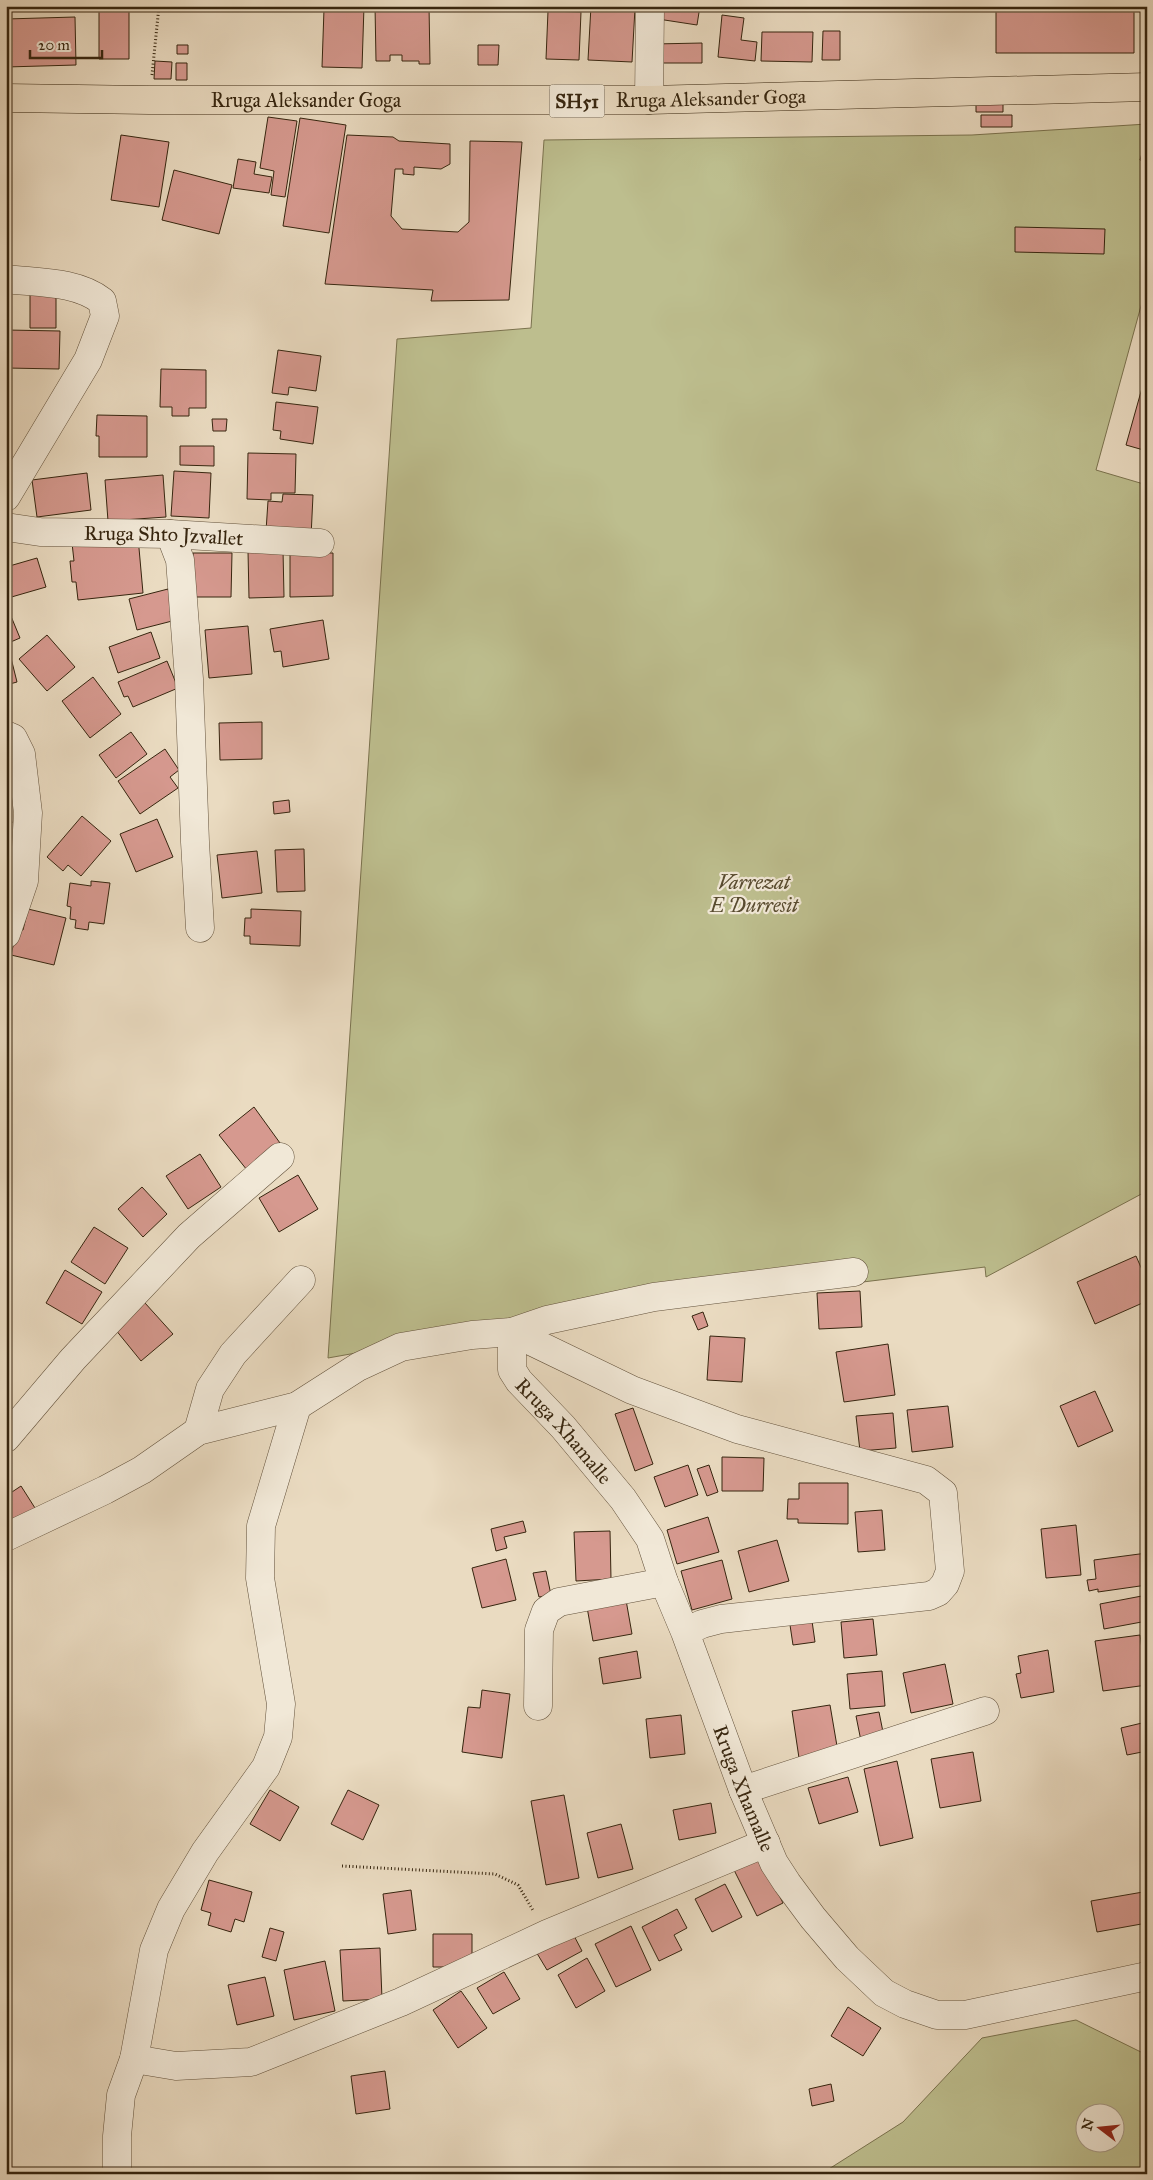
<svg xmlns="http://www.w3.org/2000/svg" width="1153" height="2180" viewBox="0 0 1153 2180" font-family="'IM FELL Great Primer',serif">
  <style>
    .green { fill: #bdbe8e; stroke: #7a724e; fill-rule: evenodd }
    .building { fill: #d6998f; stroke: #36250f }
    .lines { fill: none; stroke-linecap: round; stroke-linejoin: round }
    .minor-casing { stroke: #63523c; stroke-width: 29 }
    .major-casing { stroke: #36250f; stroke-width: 29 }
    .path { stroke: #36250f; stroke-width: 3; stroke-dasharray: 1 2.5; stroke-linecap: butt }
    .minor { stroke: #f1e8d7; stroke-width: 28 }
    .major { stroke: #eadbc1; stroke-width: 28 }
    .labels { text-anchor: middle; stroke-width: 4.5; stroke-linejoin: round; paint-order: stroke }
    .shield { fill: #f1e8d7; stroke: #6e604b; stroke-width: 1 }
    .shield-label { font-size: 19px; font-weight: bold; fill: #36250f }
    .street-label { font-size: 20px; fill: #36250f; stroke: #f1e8d7 }
    .park-label { font-size: 20px; font-style: italic; fill: #584b2f; stroke: #f1e8d7 }
  </style>
  <rect width="100%" height="100%" fill="#eadbc1"/>
  <filter id="stains"><feTurbulence type="fractalNoise" baseFrequency=".004" numOctaves="4"/><feColorMatrix values="0 0 0 0 .2 0 0 0 0 .09 0 0 0 0 .02 0 0 0 .5 -.17"/></filter>
  <radialGradient id="worn" r=".72"><stop offset=".6" stop-color="#630" stop-opacity="0"/><stop offset="1" stop-color="#630" stop-opacity=".3"/></radialGradient>
  <path class="green" d="M 1147,124 L 1147,284 L 1096,470 L 1147,485 L 1147,1191 L 986,1277 L 985,1267 L 513,1325 L 328,1358 L 397,339 L 531,328 L 544,140 L 972,135 Z
    M 1076,2020 L 1147,2055 L 1147,2174 L 821,2174 L 903,2122 L 982,2038 ZM 1086,2112 L 1116,2112 L 1116,2142 L 1086,2142 Z"/>
  <path class="building" d="M 329,6 L 364,6 L 362,68 L 322,67 L 324,9 L 328,9 Z
    M 375,6 L 429,6 L 430,64 L 419,64 L 419,61 L 402,61 L 402,55 L 390,55 L 390,61 L 376,61 Z
    M 514,6 L 539,6 L 539,9 L 514,9 Z
    M 591,6 L 635,8 L 632,62 L 588,60 Z
    M 660,6 L 700,6 L 697,25 L 658,19 Z
    M 1134,8 L 1134,53 L 996,53 L 996,9 Z
    M 99,9 L 129,9 L 129,59 L 99,59 Z
    M 548,11 L 581,12 L 579,60 L 546,59 Z
    M 722,15 L 744,18 L 741,40 L 757,42 L 755,61 L 718,57 Z
    M 75,17 L 76,65 L 6,67 L 6,19 Z
    M 823,31 L 840,31 L 840,60 L 822,60 Z
    M 762,32 L 813,32 L 812,62 L 761,61 Z
    M 702,43 L 702,63 L 654,63 L 654,44 Z
    M 177,45 L 188,45 L 188,54 L 177,54 Z
    M 478,45 L 499,45 L 498,65 L 478,65 Z
    M 155,61 L 172,62 L 171,79 L 154,79 Z
    M 176,63 L 187,63 L 187,80 L 176,80 Z
    M 976,96 L 1003,96 L 1003,112 L 976,112 Z
    M 981,115 L 1012,115 L 1012,127 L 981,127 Z
    M 268,117 L 297,121 L 285,197 L 271,195 L 274,171 L 260,168 Z
    M 300,118 L 346,125 L 329,233 L 283,226 Z
    M 121,135 L 169,142 L 159,207 L 111,200 Z
    M 347,135 L 393,137 L 399,141 L 450,144 L 450,164 L 441,169 L 414,167 L 414,175 L 403,174 L 403,169 L 395,169 L 391,216 L 402,229 L 458,232 L 469,222 L 470,141 L 522,142 L 509,300 L 431,301 L 433,290 L 325,284 Z
    M 1144,146 L 1147,147 L 1147,162 L 1140,160 Z
    M 238,159 L 256,162 L 254,174 L 272,177 L 269,193 L 233,188 Z
    M 174,170 L 232,185 L 219,234 L 162,220 Z
    M 1015,227 L 1105,229 L 1104,254 L 1015,252 Z
    M 30,294 L 56,294 L 56,328 L 30,328 Z
    M 7,330 L 60,331 L 59,369 L 7,368 Z
    M 278,350 L 321,356 L 316,391 L 289,387 L 288,395 L 272,393 Z
    M 161,369 L 206,370 L 206,408 L 189,408 L 189,416 L 172,416 L 172,407 L 160,407 Z
    M 1142,388 L 1147,390 L 1147,451 L 1126,445 Z
    M 276,402 L 318,407 L 313,444 L 280,439 L 281,431 L 273,430 Z
    M 97,415 L 147,416 L 147,457 L 99,457 L 99,436 L 96,436 Z
    M 212,419 L 227,419 L 226,431 L 213,431 Z
    M 180,446 L 214,446 L 214,466 L 180,465 Z
    M 248,453 L 296,454 L 295,493 L 271,493 L 271,500 L 247,499 Z
    M 174,471 L 211,473 L 209,518 L 171,516 Z
    M 87,473 L 91,510 L 37,517 L 32,480 Z
    M 163,475 L 166,517 L 108,521 L 105,480 Z
    M 283,494 L 313,495 L 311,537 L 266,531 L 268,501 L 282,502 Z
    M 138,537 L 143,593 L 78,600 L 76,582 L 72,582 L 70,561 L 74,561 L 72,543 Z
    M 283,550 L 284,597 L 249,598 L 248,551 Z
    M 193,553 L 232,553 L 231,597 L 193,597 Z
    M 290,553 L 333,553 L 333,596 L 290,597 Z
    M 37,558 L 46,587 L 8,598 L 6,567 Z
    M 168,589 L 176,620 L 137,630 L 129,599 Z
    M 8,609 L 20,638 L 6,644 L 6,610 Z
    M 323,620 L 329,659 L 283,667 L 281,651 L 274,652 L 270,629 Z
    M 248,626 L 252,674 L 209,678 L 205,630 Z
    M 151,632 L 160,658 L 118,673 L 109,647 Z
    M 47,635 L 75,667 L 47,691 L 19,659 Z
    M 9,650 L 17,682 L 6,685 L 6,651 Z
    M 167,661 L 178,688 L 133,707 L 128,696 L 124,697 L 118,682 Z
    M 93,677 L 121,714 L 90,738 L 62,701 Z
    M 262,722 L 262,759 L 220,760 L 219,723 Z
    M 131,732 L 147,754 L 116,778 L 99,755 Z
    M 165,749 L 179,770 L 170,777 L 178,788 L 140,814 L 118,781 Z
    M 6,789 L 12,823 L 6,824 Z
    M 289,800 L 290,812 L 274,814 L 273,802 Z
    M 82,816 L 111,841 L 81,876 L 68,865 L 63,871 L 47,857 Z
    M 157,819 L 173,857 L 136,872 L 120,834 Z
    M 304,849 L 305,891 L 277,892 L 275,850 Z
    M 257,851 L 262,893 L 222,898 L 217,855 Z
    M 91,881 L 110,883 L 104,924 L 89,922 L 88,930 L 75,928 L 76,920 L 70,919 L 71,907 L 67,906 L 70,883 L 91,886 Z
    M 28,909 L 66,918 L 54,965 L 11,955 L 17,929 L 23,930 Z
    M 251,909 L 301,911 L 300,946 L 250,944 L 250,936 L 244,936 L 245,918 L 251,918 Z
    M 254,1107 L 280,1143 L 247,1170 L 219,1135 Z
    M 200,1154 L 221,1187 L 188,1209 L 166,1176 Z
    M 298,1175 L 318,1209 L 279,1232 L 259,1198 Z
    M 142,1187 L 167,1214 L 143,1237 L 118,1209 Z
    M 94,1227 L 128,1248 L 105,1284 L 71,1262 Z
    M 1136,1256 L 1147,1281 L 1147,1301 L 1095,1324 L 1077,1282 Z
    M 65,1270 L 102,1292 L 82,1324 L 46,1303 Z
    M 860,1291 L 862,1327 L 819,1329 L 817,1293 Z
    M 145,1303 L 173,1334 L 141,1361 L 115,1329 Z
    M 703,1312 L 708,1326 L 698,1330 L 692,1316 Z
    M 710,1336 L 745,1338 L 742,1382 L 707,1380 Z
    M 888,1344 L 895,1395 L 844,1402 L 836,1352 Z
    M 1095,1391 L 1113,1431 L 1078,1447 L 1060,1406 Z
    M 948,1406 L 953,1447 L 912,1452 L 907,1410 Z
    M 633,1408 L 653,1464 L 635,1471 L 615,1414 Z
    M 893,1413 L 896,1448 L 860,1451 L 856,1416 Z
    M 722,1457 L 764,1458 L 763,1491 L 722,1491 Z
    M 688,1465 L 698,1495 L 665,1507 L 654,1477 Z
    M 709,1465 L 718,1492 L 707,1496 L 697,1469 Z
    M 799,1483 L 848,1483 L 848,1524 L 798,1523 L 798,1519 L 787,1519 L 788,1499 L 799,1499 Z
    M 21,1486 L 35,1508 L 6,1526 L 6,1496 Z
    M 882,1510 L 885,1550 L 858,1552 L 855,1512 Z
    M 708,1517 L 719,1552 L 677,1564 L 667,1530 Z
    M 523,1521 L 526,1532 L 504,1537 L 507,1548 L 496,1551 L 491,1529 Z
    M 1076,1525 L 1081,1575 L 1046,1578 L 1041,1529 Z
    M 610,1531 L 611,1579 L 576,1581 L 574,1532 Z
    M 777,1540 L 789,1581 L 749,1592 L 738,1551 Z
    M 1147,1553 L 1147,1585 L 1098,1592 L 1098,1589 L 1089,1591 L 1087,1580 L 1096,1579 L 1094,1560 Z
    M 506,1559 L 516,1600 L 482,1608 L 472,1568 Z
    M 722,1560 L 732,1599 L 692,1610 L 681,1571 Z
    M 546,1571 L 551,1595 L 539,1597 L 533,1573 Z
    M 1147,1595 L 1147,1621 L 1104,1629 L 1100,1604 Z
    M 626,1600 L 632,1634 L 593,1641 L 587,1607 Z
    M 873,1619 L 877,1655 L 844,1658 L 841,1622 Z
    M 812,1621 L 815,1642 L 793,1645 L 790,1625 Z
    M 1140,1635 L 1147,1685 L 1103,1691 L 1095,1641 Z
    M 1048,1650 L 1054,1692 L 1021,1698 L 1016,1674 L 1021,1673 L 1018,1656 Z
    M 637,1651 L 641,1678 L 603,1684 L 599,1658 Z
    M 945,1664 L 953,1704 L 911,1713 L 903,1673 Z
    M 882,1671 L 885,1706 L 850,1709 L 847,1674 Z
    M 482,1690 L 510,1694 L 502,1758 L 462,1752 L 468,1707 L 480,1708 Z
    M 830,1705 L 838,1752 L 799,1758 L 792,1711 Z
    M 879,1712 L 884,1737 L 861,1741 L 856,1716 Z
    M 681,1715 L 685,1754 L 650,1758 L 646,1719 Z
    M 1142,1723 L 1147,1751 L 1127,1755 L 1121,1728 Z
    M 973,1752 L 981,1801 L 940,1808 L 931,1759 Z
    M 897,1761 L 913,1838 L 880,1846 L 864,1769 Z
    M 848,1777 L 858,1812 L 819,1824 L 808,1788 Z
    M 270,1790 L 299,1807 L 280,1841 L 250,1824 Z
    M 348,1790 L 379,1805 L 363,1840 L 331,1824 Z
    M 564,1795 L 579,1878 L 546,1885 L 531,1801 Z
    M 711,1803 L 716,1833 L 679,1840 L 673,1810 Z
    M 621,1824 L 633,1869 L 598,1878 L 587,1833 Z
    M 760,1857 L 783,1903 L 757,1916 L 734,1870 Z
    M 209,1880 L 252,1892 L 244,1922 L 235,1919 L 231,1932 L 208,1925 L 211,1913 L 201,1910 Z
    M 725,1884 L 742,1917 L 712,1932 L 695,1899 Z
    M 411,1890 L 416,1930 L 388,1934 L 383,1894 Z
    M 1143,1892 L 1147,1923 L 1097,1932 L 1091,1901 Z
    M 677,1909 L 687,1928 L 674,1935 L 682,1950 L 659,1961 L 642,1927 Z
    M 631,1926 L 651,1970 L 616,1987 L 595,1944 Z
    M 270,1928 L 284,1932 L 276,1961 L 262,1957 Z
    M 571,1930 L 582,1951 L 547,1970 L 535,1950 Z
    M 433,1934 L 472,1934 L 472,1967 L 433,1967 Z
    M 380,1948 L 382,1999 L 343,2001 L 340,1950 Z
    M 587,1958 L 605,1991 L 576,2008 L 558,1975 Z
    M 325,1961 L 335,2011 L 294,2020 L 284,1970 Z
    M 504,1972 L 520,1999 L 493,2014 L 477,1988 Z
    M 265,1977 L 274,2016 L 237,2025 L 228,1985 Z
    M 461,1991 L 487,2028 L 458,2048 L 433,2010 Z
    M 848,2007 L 881,2028 L 863,2056 L 831,2036 Z
    M 385,2071 L 390,2109 L 356,2114 L 351,2076 Z
    M 831,2084 L 834,2101 L 812,2106 L 809,2089 Z
    M 275,2169 L 307,2171 L 307,2174 L 275,2174 Z"/>
  <g class="lines">
    <defs>
      <g id="minor">
        <path d="M 649,100 L 650,6"/>
        <path d="M 6,279 C 39,283 76,281 102,301 L 105,316 L 88,360 L 6,497"/>
        <path id="s1" d="M 6,527 L 40,532 L 170,534 L 320,543"/>
        <path d="M 170,534 L 180,560 L 189,679 L 195,842 L 200,928"/>
        <path d="M 6,735 L 13,738 L 21,754 L 28,813 L 24,881 L 6,934"/>
        <path d="M 198,1431 L 210,1389 L 233,1354 L 301,1280"/>
        <path d="M 6,1438 L 73,1359 L 189,1236 L 280,1157"/>
        <path d="M 6,1537 L 105,1490 L 142,1470 L 198,1431 L 297,1406 L 358,1367 L 401,1347 L 472,1335 L 512,1332 L 547,1320 L 654,1297 L 854,1272"/>
        <path id="s2" d="M 685,1632 L 702,1624 L 721,1619 L 929,1596 L 938,1592 L 945,1584 L 950,1571 L 943,1493 L 926,1480 L 737,1429 L 632,1390 L 512,1332 L 512,1370 L 519,1381 L 563,1427 L 623,1499 L 650,1539 L 664,1582 L 685,1632 L 743,1790 L 774,1863 L 787,1883 L 813,1918 L 847,1958 L 884,1993 L 905,2004 L 937,2015 L 965,2015 L 1147,1976"/>
        <path d="M 538,1706 L 539,1630 L 546,1611 L 559,1602 L 664,1582"/>
        <path d="M 743,1790 L 985,1711"/>
        <path d="M 134,2059 L 176,2066 L 251,2062 L 401,2002 L 547,1934 L 766,1843"/>
        <path d="M 117,2174 L 117,2136 L 121,2095 L 134,2059 L 154,1950 L 171,1909 L 205,1852 L 266,1767 L 278,1737 L 281,1704 L 260,1578 L 261,1526 L 297,1406"/>
      </g>
      <g id="major">
        <path id="s3" d="M 6,98 L 149,100 L 649,100 L 1147,87"/>
      </g>
    </defs>
    <use href="#minor" class="minor-casing"/>
    <use href="#major" class="major-casing"/>
    <path class="path" d="M 152,75 L 159,6
      M 342,1866 L 495,1874 L 518,1885 L 534,1912"/>
    <use href="#minor" class="minor"/>
    <use href="#major" class="major"/>
  </g>
  <g class="labels">
    <rect class="shield" x="549.5" y="84.5" width="55" height="33" rx="4"/>
    <g class="shield-label">
      <text x="577" y="108">SH51</text>
    </g>
    <g class="street-label">
      <text dy="7" stroke="none"><textPath href="#s3" startOffset="705">Rruga Aleksander Goga</textPath></text>
      <text dy="7" stroke="none"><textPath href="#s3" startOffset="300">Rruga Aleksander Goga</textPath></text>
      <text dy="7" stroke="none"><textPath href="#s1" startOffset="158">Rruga Shto Jzvallet</textPath></text>
      <text dy="7" stroke="none"><textPath href="#s2" startOffset="941">Rruga Xhamalle</textPath></text>
      <text dy="7" stroke="none"><textPath href="#s2" startOffset="1346">Rruga Xhamalle</textPath></text>
    </g>
    <g class="park-label">
      <text x="754" y="889">Varrezat<tspan x="754" dy="23">E Durresit</tspan></text>
    </g>
  </g>
  <rect width="1153" height="2180" fill="none" stroke="#eadbc1" stroke-width="25"/>
  <rect x="8" y="8" width="1138" height="2165" fill="none" stroke="#36250f" stroke-width="2.5"/>
  <rect x="12" y="12" width="1128" height="2155" fill="none" stroke="#36250f"/>
  <g transform="translate(1100 2128) rotate(286)"><circle r="24" fill="#f1e8d7" stroke="#a69a87"/>
  <path d="M0-4L9 19L0 12L-9 19Z" fill="#8f2418"/>
  <text y="-8" font-size="14" font-weight="bold" text-anchor="middle" fill="#36250f">N</text>
  </g>
  <path d="M30 50v8h72v-8" fill="none" stroke="#36250f" stroke-width="2.5"/>
  <text x="38" y="50" font-size="15" fill="#36250f" stroke="#f1e8d7" stroke-width="4" paint-order="stroke">20 m</text>
  <rect width="100%" height="100%" filter="url(#stains)"/>
  <rect width="100%" height="100%" fill="url(#worn)"/>
</svg>
